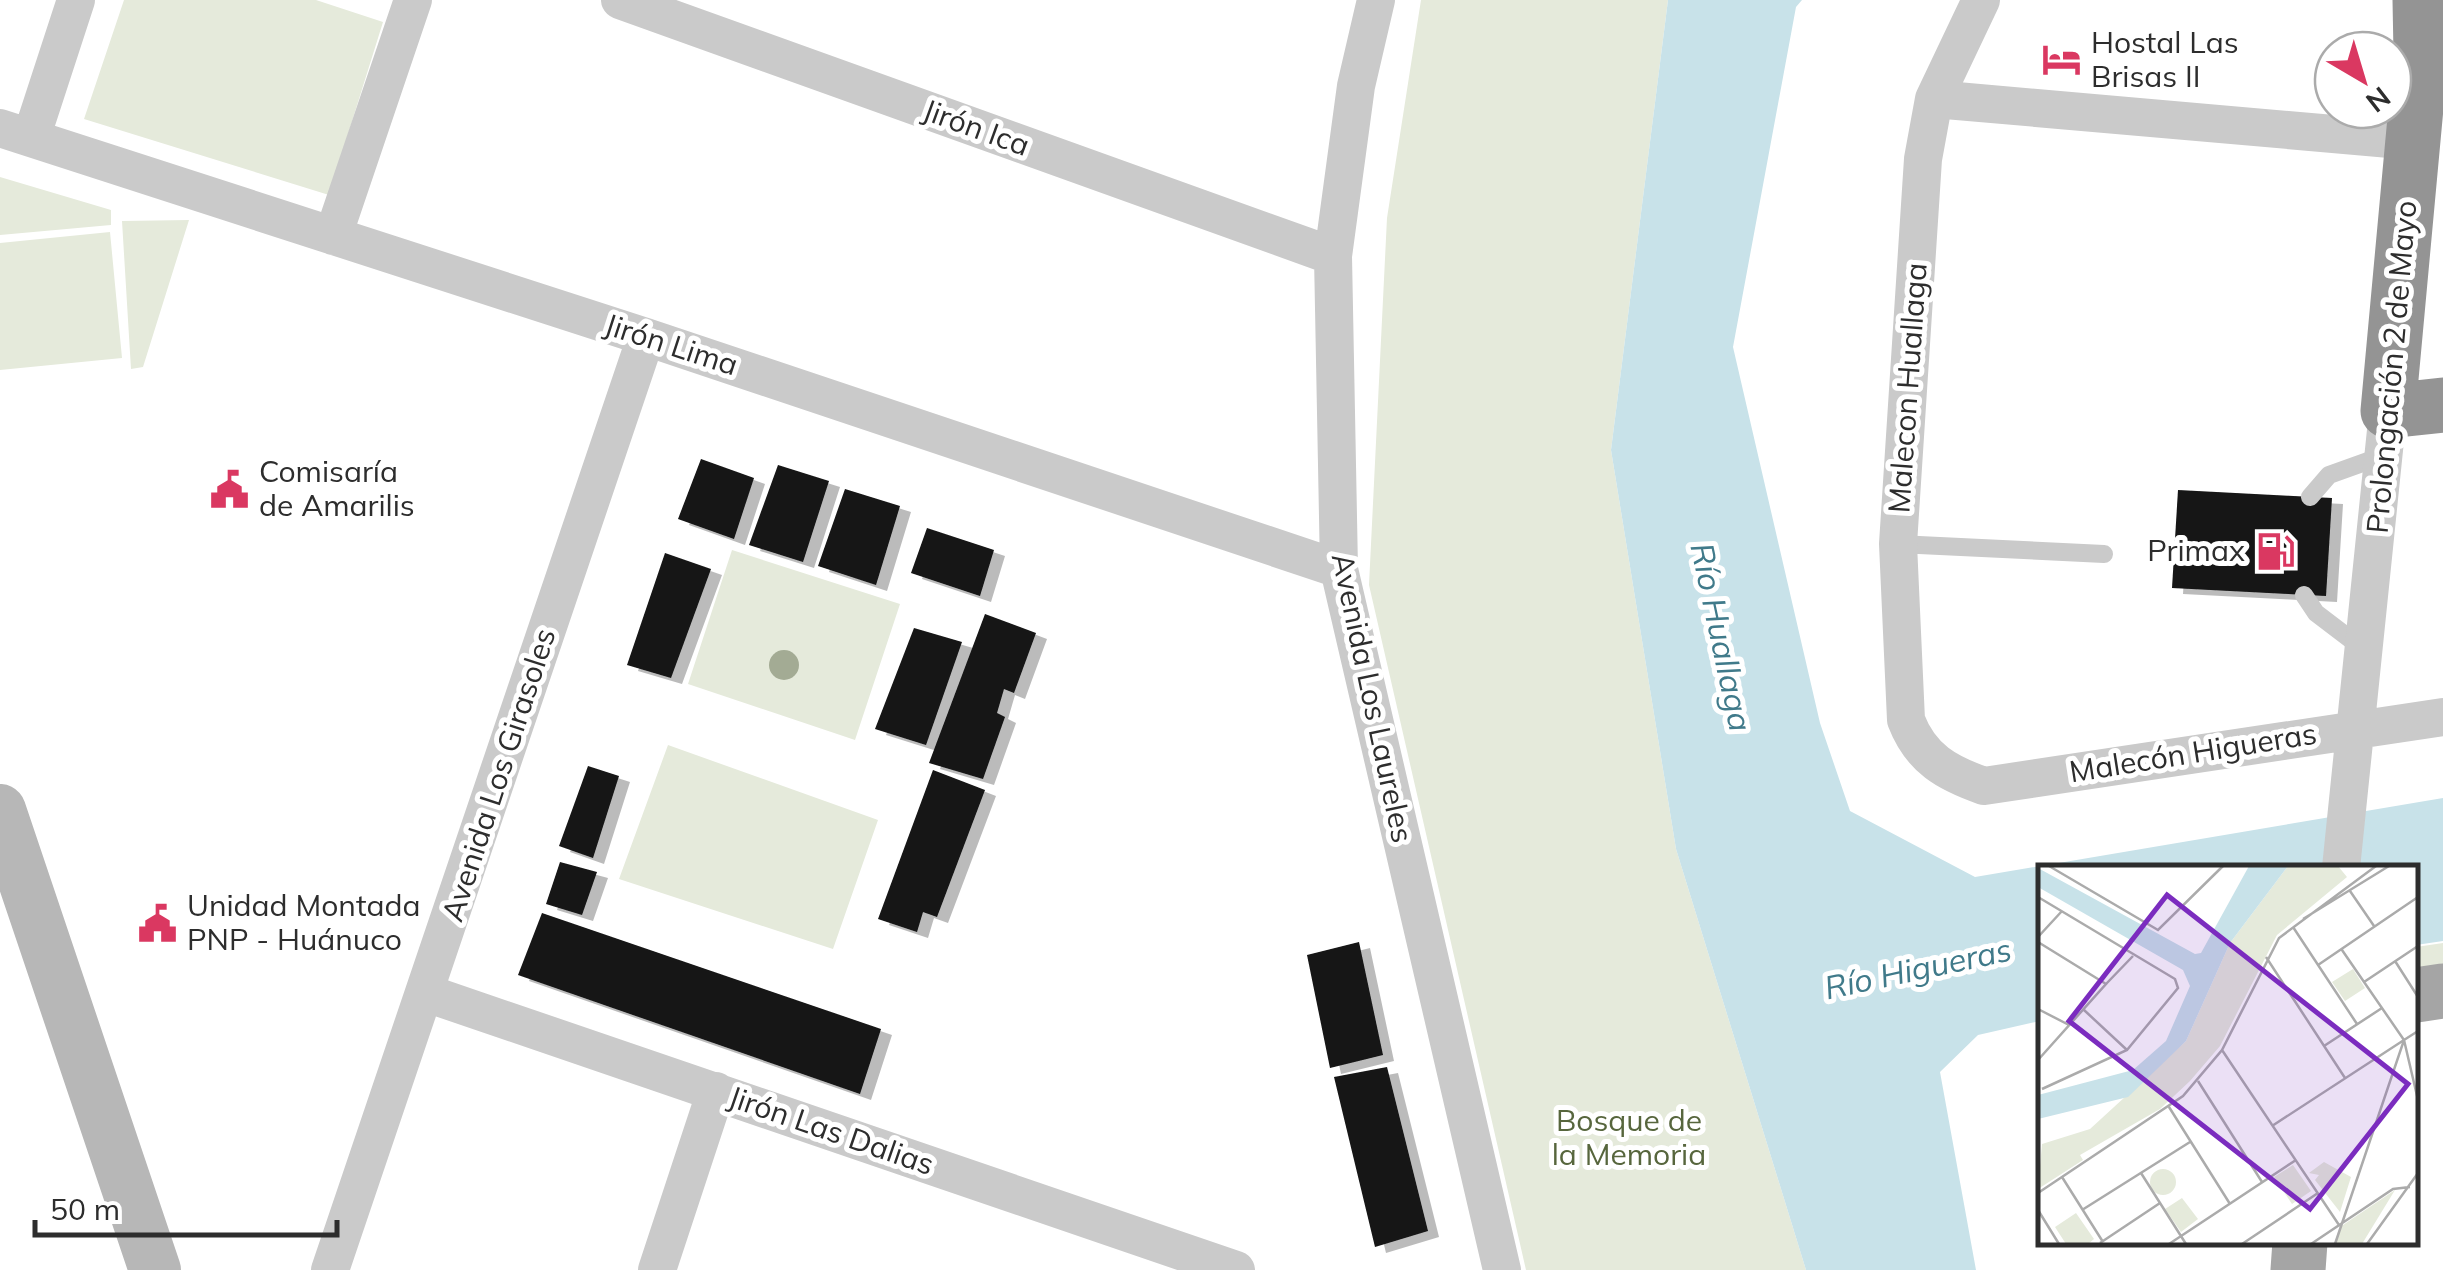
<svg xmlns="http://www.w3.org/2000/svg" width="2443" height="1270" viewBox="0 0 2443 1270" font-family="Mulish,sans-serif">
  <style>
    .green { fill: #e5eadb }
    .water { fill: #c8e2e9 }
    .building { fill: #141414; filter: url(#shadow) }
    .lines { fill: none; stroke-linecap: round; stroke-linejoin: round }
    .lane { stroke: #cacaca; stroke-width: 18 }
    .street { stroke: #cacaca; stroke-width: 38 }
    .secondary { stroke: #b7b7b7; stroke-width: 52 }
    .primary { stroke: #a5a5a5; stroke-width: 55 }
    .highway { stroke: #949494; stroke-width: 55 }
    .tree { fill: #a3ab94 }
    .labels { text-anchor: middle; stroke-width: 10; stroke-linejoin: round; paint-order: stroke }
    .poi-label { font-size: 30px; fill: #2d2d2d; stroke: #fff; text-anchor: start }
    .street-label { font-size: 30px; fill: #2d2d2d; stroke: #fff }
    .park-label { font-size: 30px; fill: #57663d; stroke: #fff }
    .water-label { font-size: 32px; font-style: italic; fill: #407a8a; stroke: #fff }
    .inset-road { fill: none; stroke: #ababab; stroke-width: 2.5 }
    .view { fill: #7b2cbf; fill-opacity: 0.15; stroke: #7b2cbf; stroke-width: 5 }
    .inset-edge { fill: none; stroke: #2d2d2d; stroke-width: 5 }
  </style>
  <defs>
    <filter id="shadow"><feDropShadow dx="11" dy="6" stdDeviation="0" flood-color="#0004"/></filter>
  </defs>
  <rect width="100%" height="100%" fill="#fff"/>
  <path class="green" d="M 124,0 L 316,0 L 383,22 L 329,195 L 84,119 Z
    M 1421,0 L 1668,0 L 1611,450 L 1676,849 L 1806,1270 L 1526,1270 L 1369,585 L 1387,218 Z
    M 0,177 L 111,210 L 111,225 L 0,235 Z
    M 189,220 L 143,367 L 131,369 L 122,221 Z
    M 110,232 L 122,358 L 0,370 L 0,243 Z
    M 732,550 L 900,604 L 855,740 L 688,684 Z
    M 668,745 L 878,820 L 833,949 L 619,879 Z
    M 2443,943 L 2443,966 L 2416,969 L 2416,947 Z"/>
  <path class="water" d="M 1668,0 L 1802,0 L 1796,7 L 1733,347 L 1820,723 L 1850,811 L 1975,877 L 2443,798 L 2443,941 L 2416,945 L 2416,868 L 2040,868 L 2040,1021 L 1978,1035 L 1940,1072 L 1976,1270 L 1806,1270 L 1676,849 L 1611,450 Z"/>
  <path class="building" d="M 701,459 L 754,478 L 734,539 L 678,519 Z
    M 778,465 L 829,481 L 803,562 L 749,545 Z
    M 845,489 L 900,506 L 876,585 L 818,566 Z
    M 2178,490 L 2332,498 L 2326,596 L 2172,588 Z
    M 927,528 L 994,550 L 980,596 L 911,573 Z
    M 665,553 L 711,569 L 671,678 L 627,665 Z
    M 985,614 L 1036,633 L 1014,693 L 1004,689 L 997,713 L 1005,717 L 983,779 L 929,763 Z
    M 914,628 L 962,642 L 926,745 L 875,729 Z
    M 588,766 L 619,776 L 593,858 L 559,846 Z
    M 933,770 L 985,790 L 937,917 L 923,912 L 917,932 L 878,919 Z
    M 560,862 L 597,872 L 582,915 L 546,904 Z
    M 542,913 L 881,1029 L 860,1094 L 518,975 Z
    M 1359,942 L 1383,1055 L 1330,1068 L 1307,955 Z
    M 1387,1067 L 1428,1231 L 1375,1247 L 1334,1077 Z"/>
  <g class="lines">
    <path class="lane" d="M 2310,497 L 2329,475 L 2382,456
      M 1898,544 L 2104,554
      M 2304,595 L 2316,613 L 2362,648"/>
    <path class="street" d="M 620,0 L 1333,256
      M 1376,0 L 1356,86 L 1333,256 L 1339,569 L 1502,1270
      M 1981,0 L 1934,99 L 1923,159 L 1898,544 L 1906,720 C 1921,759 1947,773 1984,786 L 2443,717
      M 1934,99 L 2413,141
      M 0,128 L 646,337 L 1339,569
      M 31,138 L 76,0
      M 333,236 L 413,0
      M 2341,868 L 2388,411
      M 426,993 L 1236,1270
      M 330,1270 L 646,337
      M 657,1270 L 716,1091"/>
    <path class="secondary" d="M 0,810 L 155,1270"/>
    <path class="primary" d="M 2416,995 L 2443,991
      M 2298,1270 L 2300,1242"/>
    <path class="highway" d="M 2420,0 L 2421,53 L 2388,411 L 2443,405"/>
  </g>
  <circle class="tree" cx="784" cy="665" r="15"/>
  <defs>
    <symbol id="hotel-bare" viewBox="-9 -9 18 18"><path d="M-6-4.5h1.5V1H6V5H4.5V3h-9V5H-6ZM-4 0a1.8 1.8 0 1 1 3.6 0ZM.5 0V-2.5h3Q6-2.5 6 0Z" fill="#da3861" stroke="#fff" stroke-width="2.5" paint-order="stroke"/></symbol>
    <symbol id="civic-bare" viewBox="-9 -9 18 18"><path d="M-.6-6.5H3V-4.5H.6V-3L4-1V1h2V6H-6V1h2V-1L-.6-3ZM-1.2 2.5V6h2.4V2.5Z" fill="#da3861" stroke="#fff" stroke-width="2.5" paint-order="stroke"/></symbol>
    <symbol id="fuel-bare" viewBox="-9 -9 18 18"><path d="M-5.5-6h7V0h2V4h1.3V-2.5L3-4.5l.8-.8L6-3V5H2.5V1h-1V6h-7ZM-4.2-4.7v3.2H.2V-4.7Z" fill="#da3861" stroke="#fff" stroke-width="2.5" paint-order="stroke"/></symbol>
  </defs>
  <g fill-rule="evenodd">
    <use href="#hotel-bare" x="2034" y="32" width="55" height="55"/>
    <use href="#civic-bare" x="202" y="462" width="55" height="55"/>
    <use href="#fuel-bare" x="2248" y="524" width="55" height="55"/>
    <use href="#civic-bare" x="130" y="896" width="55" height="55"/>
  </g>
  <g class="labels">
    <g class="poi-label">
      <text x="2091" y="53">Hostal Las<tspan x="2091" dy="34">Brisas II</tspan></text>
      <text x="259" y="482">Comisaría<tspan x="259" dy="34">de Amarilis</tspan></text>
      <text x="2245" y="561" text-anchor="end">Primax</text>
      <text x="187" y="916">Unidad Montada<tspan x="187" dy="34">PNP - Huánuco</tspan></text>
    </g>
    <g class="street-label">
      <text transform="translate(976 128) rotate(20)" y="10">Jirón Ica</text>
      <text transform="translate(671 345) rotate(18)" y="10">Jirón Lima</text>
      <text transform="translate(2392 367) rotate(-85)" y="10">Prolongación 2 de Mayo</text>
      <text transform="translate(1908 388) rotate(-86)" y="10">Malecon Huallaga</text>
      <text transform="translate(1372 698) rotate(78)" y="10">Avenida Los Laureles</text>
      <text transform="translate(2193 753) rotate(-9)" y="10">Malecón Higueras</text>
      <text transform="translate(499 775) rotate(-72)" y="10">Avenida Los Girasoles</text>
      <text transform="translate(831 1131) rotate(19)" y="10">Jirón Las Dalias</text>
    </g>
    <g class="park-label">
      <text x="1629" y="1131">Bosque de<tspan x="1629" dy="34">la Memoria</tspan></text>
    </g>
    <g class="water-label">
      <text transform="translate(1721 637) rotate(78)" y="11">Río Huallaga</text>
      <text transform="translate(1918 969) rotate(-12)" y="11">Río Higueras</text>
    </g>
  </g>
  <g transform="translate(2038 865)">
    <rect width="380" height="380" fill="#fff"/>
    <path d="M 250,1 L 300,1 L 309,12 L 239,70 L 182,181 L 152,216 L 122,244 L 42,290 L 45,295 L 0,324 L 4,279 L 52,264 L 148,176 L 192,78 ZM 315,104 L 327,123 L 307,136 L 294,117 ZM 286,297 L 313,312 L 302,347 L 277,315 L 281,310 L 271,308 ZM 255,300 L 273,326 L 254,339 L 236,312 ZM112 317a13 13 0 1 1 26 0a13 13 0 1 1-26 0ZM 357,325 L 324,379 L 298,379 L 302,362 ZM 144,333 L 160,354 L 143,367 L 127,344 ZM 38,348 L 56,374 L 50,379 L 28,379 L 17,362 Z" fill="#e5eadb"/>
    <path d="M 211,1 L 250,1 L 192,78 L 148,176 L 90,232 L 0,254 L 0,230 L 95,205 L 128,176 L 152,121 L 145,105 L 0,22 L 0,3 L 157,89 L 163,88 Z" fill="#c8e2e9"/>
    <path class="inset-road" d="M 11,1 L 120,65 L 185,1M 312,26 L 336,61M 0,32 L 137,114 L 140,123 L 89,185 L 4,224M 265,54 L 351,1M 255,62 L 319,159M 0,72 L 24,46M 0,77 L 68,119 L 0,195M 304,85 L 366,175 L 380,235M 228,92 L 307,213M 357,96 L 380,132M 280,100 L 380,32M 326,117 L 380,81M 68,119 L 95,91M 0,144 L 31,160M 46,145 L 89,185M 286,181 L 344,143M 184,185 L 301,360M 160,216 L 224,317M 131,242 L 192,339M 234,261 L 366,175M 103,308 L 148,379M 24,312 L 65,377M 0,328 L 145,231 L 184,185 L 241,73 L 338,1M 0,345 L 21,379M 44,345 L 152,277M 62,378 L 122,338M 131,379 L 258,295M 204,379 L 280,328M 273,379 L 355,324 L 372,322M 297,379 L 366,175 L 380,166M 329,379 L 380,308"/>
    <path class="view" d="M 129,30 L 370,219 L 272,344 L 31,156 Z"/>
    <rect width="380" height="380" class="inset-edge"/>
  </g>
  <g transform="translate(2363 80) rotate(142)"><circle r="48" fill="#ffffff" stroke="#ababab" stroke-width="2.5"/>
  <path d="M0-8L18 38L0 25L-18 38Z" fill="#da3861"/>
  <text y="-15" font-size="28" font-weight="bold" text-anchor="middle" fill="#2d2d2d">N</text>
  </g>
  <path d="M35 1220v15h302v-15" fill="none" stroke="#2d2d2d" stroke-width="5"/>
  <text x="50" y="1220" font-size="30" fill="#2d2d2d" stroke="#ffffff" stroke-width="8" paint-order="stroke">50 m</text>
</svg>
